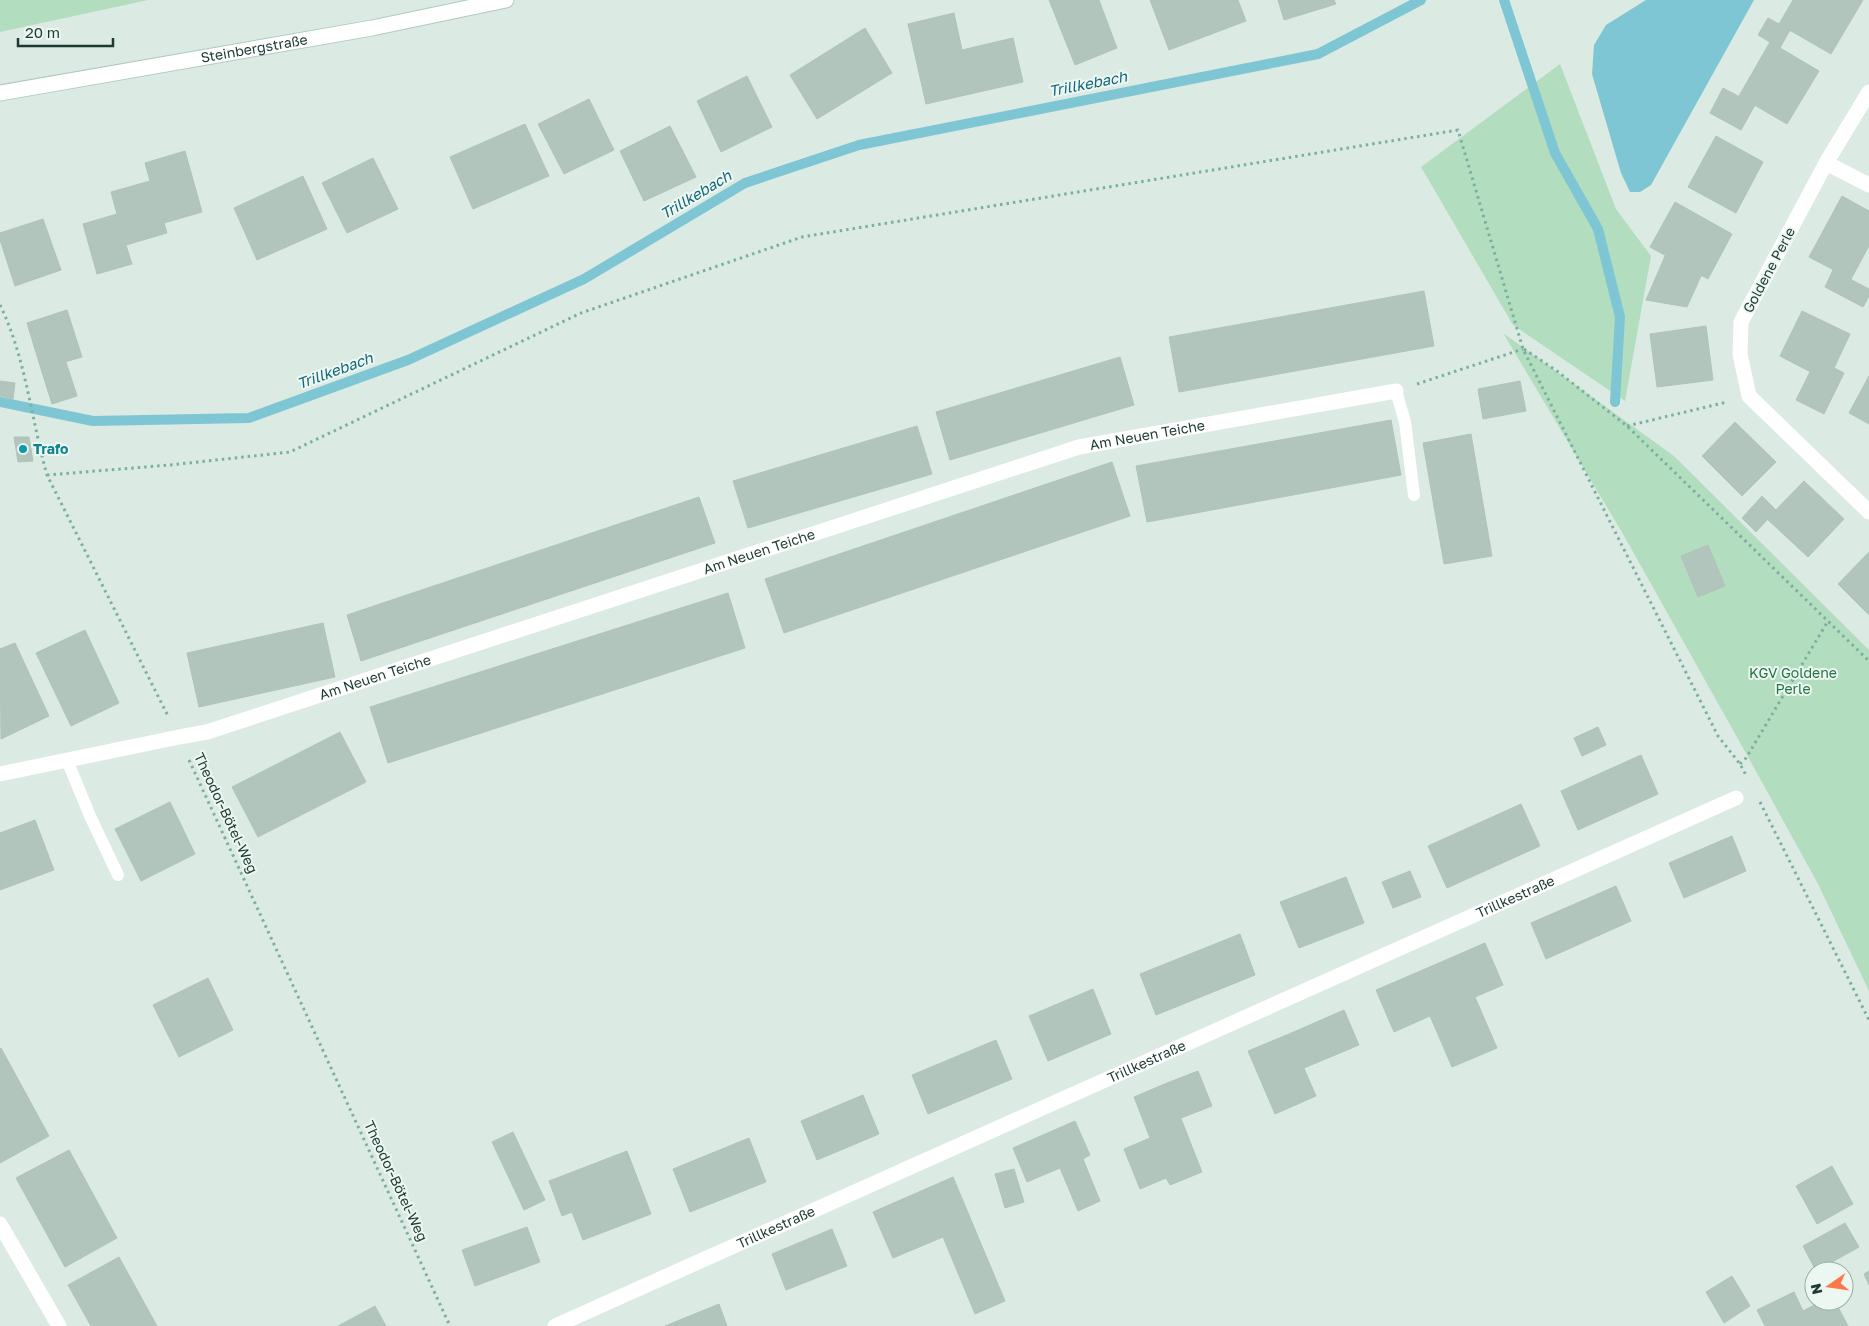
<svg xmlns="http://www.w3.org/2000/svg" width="1869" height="1326" viewBox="0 0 1869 1326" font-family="'Golos Text',sans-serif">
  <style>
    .green { fill: #b3ddbf }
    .water { fill: #7fc6d4 }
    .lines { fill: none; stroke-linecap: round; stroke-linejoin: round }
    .stream { stroke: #7fc6d4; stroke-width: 10 }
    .building { fill: #b2c5bd; stroke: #afc4bb }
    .secondary-casing { stroke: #afcac1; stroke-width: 17 }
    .path { stroke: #7ab0a0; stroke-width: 3; stroke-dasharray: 2.5 4; stroke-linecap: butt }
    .service { stroke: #fff; stroke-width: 12 }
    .minor { stroke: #fff; stroke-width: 15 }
    .secondary { stroke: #fff; stroke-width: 15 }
    .culture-dot { fill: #0f9aa8; stroke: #edf7f2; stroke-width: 2 }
    .labels { text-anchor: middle; stroke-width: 4; stroke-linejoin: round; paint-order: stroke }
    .street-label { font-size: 14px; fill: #1d3a33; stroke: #edf7f2 }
    .culture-label { font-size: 14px; font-weight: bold; fill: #0d838f; stroke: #edf7f2; text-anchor: start }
    .park-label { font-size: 14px; fill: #257345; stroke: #edf7f2 }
    .water-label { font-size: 15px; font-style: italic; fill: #146779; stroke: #edf7f2 }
  </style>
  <rect width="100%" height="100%" fill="#dceae4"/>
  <path class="green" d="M 0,0 L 148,0 L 0,32 Z
    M 1560,64 L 1616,209 L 1651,256 L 1625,401 L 1513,325 L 1421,167 Z
    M 1503,333 L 1674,456 L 1869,650 L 1869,991 L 1818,884 L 1752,764 L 1623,534 Z"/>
  <path class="water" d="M 1646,0 L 1754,0 L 1651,185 L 1640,192 L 1630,192 L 1621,173 L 1592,74 L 1594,45 L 1606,25 Z"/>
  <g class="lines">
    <path class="stream" d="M 1504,0 L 1555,153 L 1598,229 L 1620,317 L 1615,402
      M 0,402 L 93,421 L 249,418 L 408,360 L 584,279 L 745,183 L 859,145 L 1318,54 L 1421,0"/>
  </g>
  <path class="building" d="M 1049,0 L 1099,0 L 1117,48 L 1075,65 Z
    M 1150,0 L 1238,0 L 1246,21 L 1169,50 Z
    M 1278,0 L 1334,0 L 1336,4 L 1284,20 Z
    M 1793,0 L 1863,0 L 1831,54 L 1779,24 Z
    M 954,13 L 962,50 L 1013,38 L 1023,82 L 926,104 L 908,24 Z
    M 1768,18 L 1790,30 L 1780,48 L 1758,35 Z
    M 865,28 L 892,73 L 817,119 L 790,75 Z
    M 1770,42 L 1819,71 L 1787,124 L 1739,96 Z
    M 747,76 L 772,127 L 721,152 L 697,101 Z
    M 1723,88 L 1755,105 L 1741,130 L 1710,113 Z
    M 589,99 L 614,150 L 564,174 L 538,124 Z
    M 525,124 L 549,176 L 473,209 L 450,157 Z
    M 670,126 L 696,177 L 644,201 L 620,151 Z
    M 1716,136 L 1763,162 L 1736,213 L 1688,187 Z
    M 185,151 L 202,212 L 164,223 L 167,233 L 126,245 L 132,264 L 97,274 L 83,224 L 117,214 L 111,192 L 150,181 L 145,163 Z
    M 373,158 L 398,209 L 347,233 L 322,183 Z
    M 303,176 L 327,229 L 257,260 L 234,208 Z
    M 1842,196 L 1869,211 L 1869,246 L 1851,279 L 1809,257 Z
    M 1675,202 L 1732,234 L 1708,279 L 1650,247 Z
    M 43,219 L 61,270 L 15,286 L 0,240 L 0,233 Z
    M 1665,256 L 1701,276 L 1687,307 L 1646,300 Z
    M 1833,270 L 1869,289 L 1869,296 L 1863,307 L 1825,287 Z
    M 1424,291 L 1434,346 L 1179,392 L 1169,337 Z
    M 67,310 L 82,357 L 41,369 L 27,323 Z
    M 1802,311 L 1850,334 L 1828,381 L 1780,356 Z
    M 1706,326 L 1713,380 L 1657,387 L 1650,334 Z
    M 1120,357 L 1134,405 L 950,460 L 936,412 Z
    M 66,362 L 77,396 L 52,404 L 41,369 Z
    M 1834,368 L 1844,373 L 1824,414 L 1796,400 L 1810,372 L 1828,381 Z
    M 1869,376 L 1869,424 L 1849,413 Z
    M 0,381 L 15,383 L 13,399 L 0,396 Z
    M 1520,381 L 1526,411 L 1483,419 L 1478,389 Z
    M 1391,420 L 1401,475 L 1147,522 L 1136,466 Z
    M 1735,422 L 1776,462 L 1742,496 L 1702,456 Z
    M 917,426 L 932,474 L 748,528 L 733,481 Z
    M 1471,434 L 1492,556 L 1444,564 L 1423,443 Z
    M 14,437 L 29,437 L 33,461 L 18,462 Z
    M 1112,462 L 1130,516 L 784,633 L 765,579 Z
    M 1804,481 L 1844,519 L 1808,557 L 1767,519 Z
    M 1762,496 L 1776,510 L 1756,532 L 1742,518 Z
    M 699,497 L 715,543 L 361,661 L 347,615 Z
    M 1708,545 L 1725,586 L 1698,597 L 1681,556 Z
    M 1869,552 L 1869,615 L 1838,584 Z
    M 728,593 L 745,648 L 388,763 L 370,707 Z
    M 323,623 L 335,677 L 199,707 L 187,653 Z
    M 85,630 L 119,703 L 71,726 L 36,653 Z
    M 15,643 L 49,716 L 1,739 L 0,649 Z
    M 1598,727 L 1606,745 L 1582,756 L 1574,738 Z
    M 340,732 L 366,782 L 258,837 L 232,787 Z
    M 1641,755 L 1658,794 L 1578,830 L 1561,791 Z
    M 170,802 L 195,854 L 141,881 L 115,829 Z
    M 1521,804 L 1540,846 L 1447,888 L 1428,846 Z
    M 35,820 L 54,870 L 0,890 L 0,833 Z
    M 1732,836 L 1746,871 L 1684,898 L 1669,863 Z
    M 1410,871 L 1421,897 L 1393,908 L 1382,882 Z
    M 1346,877 L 1364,923 L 1299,948 L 1280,902 Z
    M 1616,886 L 1631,921 L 1546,959 L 1531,923 Z
    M 1240,934 L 1255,975 L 1156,1015 L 1140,974 Z
    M 1485,943 L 1503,985 L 1475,997 L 1497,1048 L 1471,1059 L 1432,966 Z
    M 1432,966 L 1471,1059 L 1452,1067 L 1430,1016 L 1394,1032 L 1376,990 Z
    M 208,978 L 233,1030 L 179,1057 L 153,1005 Z
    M 1093,989 L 1111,1034 L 1048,1061 L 1029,1016 Z
    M 1344,1010 L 1359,1045 L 1304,1068 L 1289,1034 Z
    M 1289,1034 L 1316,1096 L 1275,1114 L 1248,1051 Z
    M 996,1040 L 1012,1079 L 928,1114 L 912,1075 Z
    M 1,1048 L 49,1136 L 0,1163 L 0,1049 Z
    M 1198,1071 L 1212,1106 L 1181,1118 L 1167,1083 Z
    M 1167,1083 L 1202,1172 L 1170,1185 L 1166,1178 L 1140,1189 L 1124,1149 L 1150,1138 L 1134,1097 Z
    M 863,1095 L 879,1134 L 817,1160 L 801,1121 Z
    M 1075,1121 L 1090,1155 L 1083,1159 L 1100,1201 L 1078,1211 L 1060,1168 L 1027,1182 L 1013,1148 Z
    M 513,1132 L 545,1200 L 524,1210 L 492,1142 Z
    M 749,1138 L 766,1182 L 690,1212 L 673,1169 Z
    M 69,1150 L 117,1238 L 65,1267 L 16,1178 Z
    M 627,1151 L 651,1214 L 583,1240 L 572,1212 L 562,1216 L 549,1181 Z
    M 1832,1166 L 1853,1204 L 1817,1224 L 1796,1186 Z
    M 1014,1169 L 1024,1202 L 1005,1208 L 995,1174 Z
    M 953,1177 L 1005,1301 L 975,1314 L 943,1237 L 893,1258 L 873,1212 Z
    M 1845,1223 L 1859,1247 L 1816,1271 L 1803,1246 Z
    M 527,1227 L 540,1262 L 475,1286 L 462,1250 Z
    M 832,1229 L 847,1266 L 786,1290 L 772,1254 Z
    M 119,1257 L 157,1326 L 91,1326 L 68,1285 Z
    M 1869,1271 L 1869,1285 L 1864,1274 Z
    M 1732,1276 L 1750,1306 L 1724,1323 L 1706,1292 Z
    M 1794,1292 L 1803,1311 L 1822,1301 L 1835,1301 L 1848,1326 L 1765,1326 L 1757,1310 Z
    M 719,1304 L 727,1326 L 665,1326 Z
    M 375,1306 L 386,1326 L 338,1326 Z"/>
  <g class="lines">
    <defs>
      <g id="secondary">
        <path id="s3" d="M 0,93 L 372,28 L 506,0"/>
      </g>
    </defs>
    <use href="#secondary" class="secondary-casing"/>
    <path class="path" d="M 0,305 C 26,358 31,419 47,475 L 168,716
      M 1524,349 L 1557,371 L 1627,426 L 1869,661
      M 1417,384 L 1523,349
      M 1627,426 L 1727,402
      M 47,475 L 170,465 L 290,452 L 581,313 L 802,237 L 1458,130 L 1523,349 L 1718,736 L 1740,764 L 1747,777
      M 189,760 L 450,1326
      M 1740,764 L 1746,758 L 1828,621
      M 1760,802 L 1869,1020"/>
    <path class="service" d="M 1396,391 L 1405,422 L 1414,495
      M 67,760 L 90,816 L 118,875"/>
    <g class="minor">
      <path d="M 1869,92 L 1826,163 L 1741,322 L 1740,354 L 1749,396 L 1869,512"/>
      <path d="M 1826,163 L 1869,185"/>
      <path id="s1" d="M 0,774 L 179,737 L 207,732 L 1079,447 L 1396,391"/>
      <path d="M 0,1224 L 59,1326"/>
      <path id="s2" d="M 555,1326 L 1736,798"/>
    </g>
    <use href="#secondary" class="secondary"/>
  </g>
  <circle class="culture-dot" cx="23" cy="449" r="5"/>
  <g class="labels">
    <g class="street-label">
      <text dy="5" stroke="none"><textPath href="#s3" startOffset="258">Steinbergstraße</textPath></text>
      <text transform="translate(1769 270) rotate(-62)" y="5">Goldene Perle</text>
      <text dy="5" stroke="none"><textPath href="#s1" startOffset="1198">Am Neuen Teiche</textPath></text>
      <text dy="5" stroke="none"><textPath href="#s1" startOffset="792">Am Neuen Teiche</textPath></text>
      <text dy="5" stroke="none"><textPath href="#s1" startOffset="388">Am Neuen Teiche</textPath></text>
      <text transform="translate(226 813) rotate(65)" y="5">Theodor-Bötel-Weg</text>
      <text dy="5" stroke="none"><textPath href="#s2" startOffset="1052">Trillkestraße</textPath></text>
      <text dy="5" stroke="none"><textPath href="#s2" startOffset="648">Trillkestraße</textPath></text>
      <text transform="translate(396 1181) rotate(65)" y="5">Theodor-Bötel-Weg</text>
      <text dy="5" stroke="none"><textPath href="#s2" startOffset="242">Trillkestraße</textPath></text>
    </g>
    <g class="culture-label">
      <text x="33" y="454">Trafo</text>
    </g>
    <g class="park-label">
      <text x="1793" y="678">KGV Goldene<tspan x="1793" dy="16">Perle</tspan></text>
    </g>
    <g class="water-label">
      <text transform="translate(1088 84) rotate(-11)" y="5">Trillkebach</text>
      <text transform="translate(696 195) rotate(-31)" y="5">Trillkebach</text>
      <text transform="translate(335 371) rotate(-20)" y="5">Trillkebach</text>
    </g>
  </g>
  <g transform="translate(1829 1286) rotate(257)"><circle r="24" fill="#edf7f2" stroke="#9aaba6"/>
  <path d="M0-4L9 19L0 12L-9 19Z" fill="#fc7749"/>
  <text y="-8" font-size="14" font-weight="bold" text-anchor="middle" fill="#1d3a33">N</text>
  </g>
  <path d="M18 38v8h95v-8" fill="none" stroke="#1d3a33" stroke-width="2.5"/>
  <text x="25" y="38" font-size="15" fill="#1d3a33" stroke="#edf7f2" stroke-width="4" paint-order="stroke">20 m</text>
</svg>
